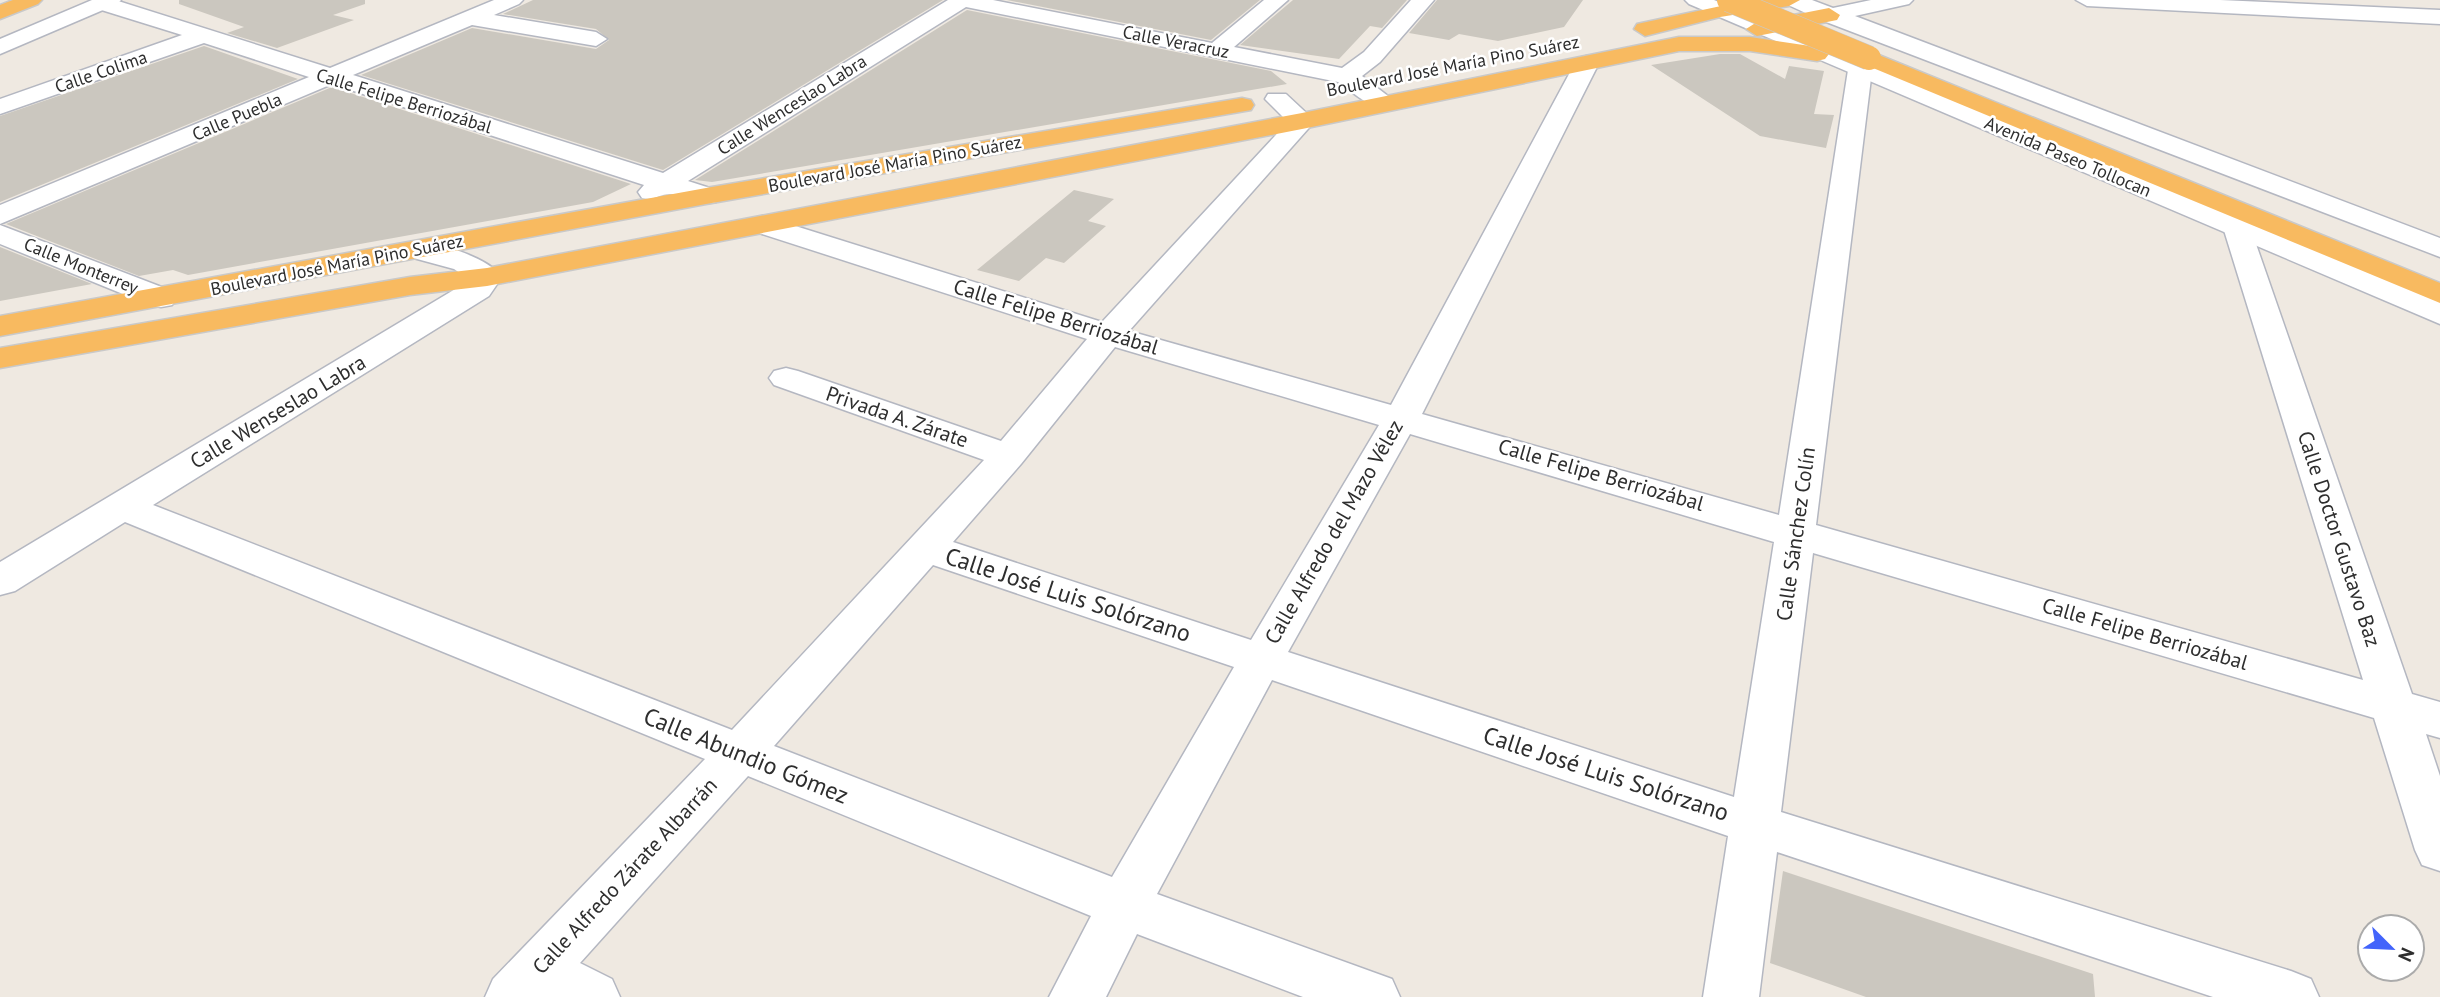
<svg xmlns="http://www.w3.org/2000/svg" width="2440" height="997" viewBox="0 0 2440 997" font-family="'PT Sans',sans-serif">
  <style>
    .building { fill: #cbc7bf }
    .lines { fill: none; stroke-linecap: round; stroke-linejoin: round }
    .minor-casing { stroke: #b4b7c1; stroke-width: 3 }
    .secondary-casing { stroke: #b4b7c1; stroke-width: 3 }
    .trunk-casing { stroke: #c9c9c9; stroke-width: 3 }
    .minor { fill: #fff; fill-rule: evenodd }
    .secondary { fill: #fff; fill-rule: evenodd }
    .trunk { fill: #f8ba60; fill-rule: evenodd }
    .trunk-bridge-casing { stroke: #c9c9c9; stroke-width: 25; stroke-linecap: butt }
    .trunk-bridge { stroke: #f8ba60; stroke-width: 24 }
    .labels { text-anchor: middle; stroke-width: 5; stroke-linejoin: round; paint-order: stroke }
    .far-street-label { font-size: 18px; fill: #2e2e2e; stroke: #fff }
    .street-label { font-size: 21px; fill: #2e2e2e; stroke: #fff }
    .near-street-label { font-size: 24px; fill: #2e2e2e; stroke: #fff }
  </style>
  <rect width="100%" height="100%" fill="#efe9e1"/>
  <path class="building" d="M 179,0 L 365,0 L 365,4 L 333,15 L 354,20 L 277,48 L 227,33 L 244,27 L 179,4 Z
    M 533,0 L 943,0 L 663,170 L 361,75 L 472,28 L 596,49 L 609,40 L 596,29 L 503,14 Z
    M 1007,0 L 1260,0 L 1211,40 Z
    M 1293,0 L 1407,0 L 1382,28 L 1370,26 L 1339,59 L 1240,45 Z
    M 1437,0 L 1583,0 L 1564,27 L 1498,41 L 1459,34 L 1449,40 L 1409,33 Z
    M 967,10 L 1271,71 L 1287,84 L 712,182 L 695,180 Z
    M 204,46 L 298,79 L 0,202 L 0,116 Z
    M 1720,54 L 1740,54 L 1785,79 L 1789,66 L 1824,71 L 1814,114 L 1834,115 L 1826,148 L 1760,136 L 1651,65 Z
    M 332,87 L 631,184 L 593,202 L 188,275 L 173,270 L 139,276 L 6,224 Z
    M 1074,190 L 1114,199 L 1088,221 L 1106,226 L 1064,263 L 1046,258 L 1019,281 L 977,270 Z
    M 0,247 L 92,284 L 0,301 Z
    M 1783,871 L 2093,974 L 2095,997 L 1866,997 L 1770,963 Z"/>
  <g class="lines">
    <defs>
      <path id="minor" d="M 94,0 L 115,0 L 330,68 L 494,0 L 523,0 L 519,4 L 494,15 L 596,32 L 607,39 L 596,46 L 472,25 L 353,75 L 663,173 L 948,0 L 993,0 L 1212,43 L 1264,0 L 1288,0 L 1234,47 L 1342,68 L 1364,52 L 1411,0 L 1434,0 L 1380,62 L 1362,76 L 1397,103 L 1394,108 C 1373,113 1355,93 1338,82 L 966,7 L 688,181 L 716,190 L 720,196 L 716,202 C 698,206 686,193 670,194 C 659,194 655,201 642,198 L 638,192 L 644,185 L 332,84 L 0,224 L 0,205 L 309,77 L 204,43 L 0,114 L 0,99 L 182,35 L 95,8 L 92,3 Z
        M 1587,56 L 1595,58 L 1599,63 L 1422,414 L 1779,515 L 1848,70 L 1852,65 L 1868,65 L 1872,70 L 1816,525 L 2363,680 L 2223,227 L 2228,221 L 2238,218 L 2248,221 L 2412,694 L 2440,702 L 2440,738 L 2426,734 L 2440,776 L 2440,871 L 2422,865 L 2415,850 L 2374,718 L 1813,553 L 1781,812 L 2291,971 L 2311,979 L 2319,997 L 2213,997 L 1777,852 L 1759,997 L 1703,997 L 1728,836 L 1272,680 L 1157,894 L 1392,979 L 1400,997 L 1303,997 L 1137,934 L 1106,997 L 1049,997 L 1091,916 L 748,776 L 580,963 L 612,979 L 620,997 L 485,997 L 493,979 L 705,759 L 125,522 L 15,591 L 0,595 L 0,562 L 467,282 L 469,279 L 454,269 L 406,256 L 402,250 L 406,244 C 430,238 488,257 502,277 L 489,296 L 153,505 L 732,730 L 984,460 L 774,385 L 769,378 L 774,371 L 786,368 L 798,371 L 1001,441 L 1087,339 L 753,231 L 749,225 L 753,219 L 763,216 L 773,219 L 1102,322 L 1288,122 L 1265,99 L 1268,94 L 1286,94 L 1315,121 L 1129,331 L 1391,405 L 1575,63 L 1579,58 ZM 1115,347 L 1379,425 L 1251,640 L 953,542 L 1021,464 ZM 1410,434 L 1774,542 L 1734,797 L 1288,652 ZM 933,565 L 1234,667 L 1112,877 L 774,746 Z
        M 0,225 L 172,291 L 177,298 L 172,305 L 161,307 L 150,305 L 0,244 Z"/>
      <path id="secondary" d="M 92,0 L 121,0 L 117,4 L 0,54 L 0,39 Z
        M 1685,0 L 1714,0 L 2440,302 L 2440,324 L 1689,4 Z
        M 1782,0 L 1812,0 L 1833,8 L 1871,0 L 1913,0 L 1909,4 L 1855,16 L 2440,238 L 2440,257 L 1821,20 L 1786,4 Z
        M 2076,0 L 2220,0 L 2440,10 L 2440,24 L 2087,6 Z"/>
      <path id="trunk" d="M 13,0 L 42,0 L 38,4 L 0,19 L 0,5 Z
        M 1749,0 L 1800,0 L 1789,6 L 1720,17 L 1645,36 L 1634,29 L 1637,24 Z
        M 1829,8 L 1840,15 L 1837,20 L 1757,36 L 1746,29 L 1757,22 Z
        M 1679,37 L 1750,37 L 1817,47 L 1825,49 L 1829,54 L 1825,59 L 1817,61 L 1750,51 L 1679,51 L 1302,129 L 487,286 L 410,295 L 0,368 L 0,348 L 410,277 L 487,268 L 1302,113 Z
        M 1869,51 L 2440,283 L 2440,303 L 1861,63 L 1857,58 L 1861,53 Z
        M 1242,98 L 1251,100 L 1254,105 L 1251,110 L 706,204 L 0,336 L 0,316 L 706,188 Z"/>
    </defs>
    <use href="#minor" class="minor-casing"/>
    <use href="#secondary" class="secondary-casing"/>
    <use href="#trunk" class="trunk-casing"/>
    <use href="#minor" class="minor"/>
    <use href="#secondary" class="secondary"/>
    <use href="#trunk" class="trunk"/>
    <defs>
      <path id="trunk-bridge" d="M 1729,0 L 1869,58"/>
    </defs>
    <use href="#trunk-bridge" class="trunk-bridge-casing"/>
    <use href="#trunk-bridge" class="trunk-bridge"/>
  </g>
  <g class="labels">
    <g class="far-street-label">
      <text transform="translate(1176 42) rotate(11)" y="6">Calle Veracruz</text>
      <text transform="translate(1453 66) rotate(-11)" y="6">Boulevard José María Pino Suárez</text>
      <text transform="translate(101 72) rotate(-19)" y="6">Calle Colima</text>
      <text transform="translate(404 101) rotate(17)" y="6">Calle Felipe Berriozábal</text>
      <text transform="translate(792 105) rotate(-32)" y="6">Calle Wenceslao Labra</text>
      <text transform="translate(237 117) rotate(-23)" y="6">Calle Puebla</text>
      <text transform="translate(2068 157) rotate(23)" y="6">Avenida Paseo Tollocan</text>
      <text transform="translate(895 164) rotate(-10)" y="6">Boulevard José María Pino Suárez</text>
      <text transform="translate(337 265) rotate(-11)" y="6">Boulevard José María Pino Suárez</text>
      <text transform="translate(81 266) rotate(22)" y="6">Calle Monterrey</text>
    </g>
    <g class="street-label">
      <text transform="translate(1056 317) rotate(17)" y="7">Calle Felipe Berriozábal</text>
      <text transform="translate(278 412) rotate(-31)" y="7">Calle Wenseslao Labra</text>
      <text transform="translate(897 417) rotate(19)" y="7">Privada A. Zárate</text>
      <text transform="translate(1601 475) rotate(16)" y="7">Calle Felipe Berriozábal</text>
      <text transform="translate(1334 532) rotate(-60)" y="7">Calle Alfredo del Mazo Vélez</text>
      <text transform="translate(1796 534) rotate(-82)" y="7">Calle Sánchez Colín</text>
      <text transform="translate(2339 539) rotate(72)" y="7">Calle Doctor Gustavo Baz</text>
      <text transform="translate(2145 634) rotate(16)" y="7">Calle Felipe Berriozábal</text>
      <text transform="translate(625 876) rotate(-47)" y="7">Calle Alfredo Zárate Albarrán</text>
    </g>
    <g class="near-street-label">
      <text transform="translate(1068 595) rotate(18)" y="8">Calle José Luis Solórzano</text>
      <text transform="translate(746 756) rotate(22)" y="8">Calle Abundio Gómez</text>
      <text transform="translate(1606 774) rotate(18)" y="8">Calle José Luis Solórzano</text>
    </g>
  </g>
  <g transform="translate(2391 948) rotate(114)"><circle r="33" fill="#ffffff" stroke="#ababab" stroke-width="2"/>
  <path d="M0-5L12 26L0 18L-12 26Z" fill="#4264fb"/>
  <text y="-10" font-size="19" font-weight="bold" text-anchor="middle" fill="#2e2e2e">N</text>
  </g>
</svg>
